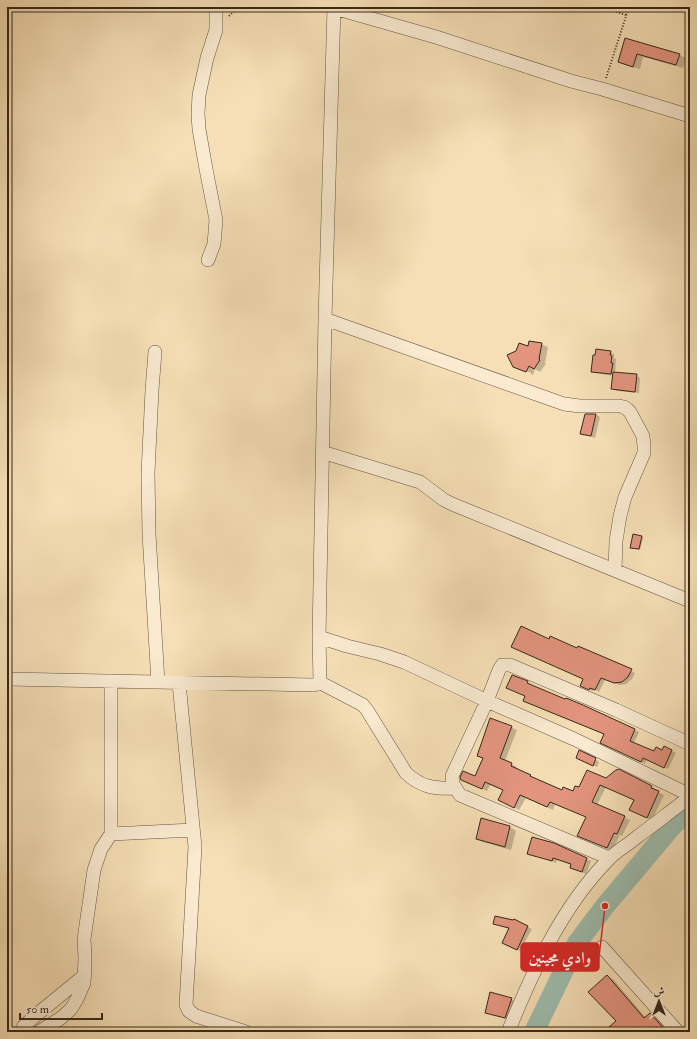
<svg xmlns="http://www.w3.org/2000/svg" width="697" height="1039" viewBox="0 0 697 1039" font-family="'IM FELL Double Pica',Amiri,serif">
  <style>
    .shadow { fill: #0003 }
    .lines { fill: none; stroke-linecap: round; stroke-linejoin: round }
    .river { stroke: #9dbdae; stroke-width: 20 }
    .building { fill: #e2947e; stroke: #36281a }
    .street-casing { stroke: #665641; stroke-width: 14 }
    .path { stroke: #36281a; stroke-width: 2; stroke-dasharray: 1 2; stroke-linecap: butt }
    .street { stroke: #f9ead0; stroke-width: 13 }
    .leader { fill: none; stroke: #d62828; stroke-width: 1.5 }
    .callout-dot { fill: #d62828; stroke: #f9ead0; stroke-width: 1.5 }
    .callout { fill: #d62828; stroke: #d62828; stroke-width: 1.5 }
    .callout-label { font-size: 16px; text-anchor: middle; font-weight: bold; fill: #fff }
  </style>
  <rect width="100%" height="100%" fill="#f6dfb6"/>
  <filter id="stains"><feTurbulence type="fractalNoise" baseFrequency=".005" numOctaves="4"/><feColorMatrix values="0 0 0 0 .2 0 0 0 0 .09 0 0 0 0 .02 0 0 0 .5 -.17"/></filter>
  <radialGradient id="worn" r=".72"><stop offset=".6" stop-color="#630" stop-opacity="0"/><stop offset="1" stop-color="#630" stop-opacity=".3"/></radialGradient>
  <path class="shadow" d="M 626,39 L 679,55 L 686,58 L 683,68 L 643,57 L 640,69 L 625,65 L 619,62 Z
    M 541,344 L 548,347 L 545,363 L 546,364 L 540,372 L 535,369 L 533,375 L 531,374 L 531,373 L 518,368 L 529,347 Z
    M 610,352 L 614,354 L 614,358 L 616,359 L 615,374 L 636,375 L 640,378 L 639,393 L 617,391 L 612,389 L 614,376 L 596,373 L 592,371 Z
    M 585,415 L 596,415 L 600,417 L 595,438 L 582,433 Z
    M 641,537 L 643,538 L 640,550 L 633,548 Z
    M 549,640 L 578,649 L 635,673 L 632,679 L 626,684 L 619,685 L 605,680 L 599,692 L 594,689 L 593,691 L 585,688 L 584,679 Z
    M 513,676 L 528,682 L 532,685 L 531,686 L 566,701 L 583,706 L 635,730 L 639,732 L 634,743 L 654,752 L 662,751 L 664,747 L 676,753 L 668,769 L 647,759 L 645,764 L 605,744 L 605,734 L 524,701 L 526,696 Z
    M 511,727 L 517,730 L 505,761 L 517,767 L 516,769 L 562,791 L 574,792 L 580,789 L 606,779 L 618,770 L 652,787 L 657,790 L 656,791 L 664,795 L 652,820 L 636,813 L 635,800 L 606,787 L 597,805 L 630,820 L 622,836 L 620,835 L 612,851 L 583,838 L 587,817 L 555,804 L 553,810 L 526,798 L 519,810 L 499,799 L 504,790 L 490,785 L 487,791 L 462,780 L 476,777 L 484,759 L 478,755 Z
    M 595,759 L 599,762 L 597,767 L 581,760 Z
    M 482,820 L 510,827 L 516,831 L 511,850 L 483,842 L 477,839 Z
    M 554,844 L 591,861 L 586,874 L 571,868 L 572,865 L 557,860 L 556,863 L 528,853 Z
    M 514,920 L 532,929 L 520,951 L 507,945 L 510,929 L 494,924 Z
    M 607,976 L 613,979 L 646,1018 L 650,1014 L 656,1017 L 669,1032 L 605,1032 L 617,1021 Z
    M 491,994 L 516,1001 L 509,1020 L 486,1012 Z"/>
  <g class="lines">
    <path class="river" d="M 534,1032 L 577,943 L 605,906 L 674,824 L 690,811"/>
  </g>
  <path class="building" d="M 625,38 L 680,54 L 676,65 L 637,54 L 633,67 L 618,62 Z
    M 529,341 L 542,343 L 539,359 L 540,360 L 534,369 L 529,366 L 526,372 L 513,367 L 507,355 L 516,351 L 519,343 L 528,346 Z
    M 596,349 L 611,351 L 610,355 L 612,356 L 611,363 L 613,363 L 611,374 L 591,372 L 593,355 L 595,355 Z
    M 613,372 L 637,374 L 635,392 L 611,389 Z
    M 585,414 L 596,414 L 591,436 L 580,434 Z
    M 633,534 L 642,536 L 639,549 L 630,548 Z
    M 521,626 L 549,639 L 550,636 L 577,648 L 578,646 L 632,669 L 628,677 L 622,682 L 614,683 L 601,678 L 595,690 L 590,688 L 589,690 L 580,686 L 583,679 L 511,647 Z
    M 512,675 L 528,681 L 527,683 L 565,699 L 566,698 L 583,705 L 635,729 L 630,741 L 654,751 L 656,747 L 662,750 L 664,746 L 672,750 L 664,768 L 643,758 L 641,762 L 600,743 L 604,734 L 523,701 L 525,696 L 506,688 Z
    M 490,718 L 512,726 L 500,758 L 512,763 L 511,766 L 531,775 L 530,776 L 562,790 L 563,787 L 573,791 L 575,786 L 579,787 L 587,770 L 606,778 L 616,770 L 619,769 L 652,786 L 651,788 L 659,791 L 647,818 L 629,810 L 634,800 L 600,785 L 592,802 L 625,816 L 617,834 L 614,833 L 607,848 L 577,836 L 586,817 L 550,802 L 547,807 L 520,795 L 514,808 L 498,800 L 503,790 L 485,782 L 482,789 L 461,780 L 460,777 L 463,771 L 475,776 L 483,758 L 477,756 Z
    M 579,750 L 596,758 L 593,766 L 576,758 Z
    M 481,818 L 510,826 L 505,847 L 476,839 Z
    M 532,837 L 554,843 L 587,858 L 582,872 L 570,868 L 571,864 L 553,858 L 552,861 L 527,854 Z
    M 495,916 L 513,920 L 514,919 L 528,926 L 517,950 L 502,943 L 509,928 L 493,924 Z
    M 607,975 L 644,1018 L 650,1013 L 667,1032 L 603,1032 L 616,1021 L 588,992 Z
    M 490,992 L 512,998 L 505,1018 L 485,1013 Z"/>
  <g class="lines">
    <defs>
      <path id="street" d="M 334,8 L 436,37 L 571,81 L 602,89 L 690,116
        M 208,260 L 214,244 L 216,220 L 206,169 L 199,129 L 198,114 L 199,95 L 207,58 L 216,30 L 216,7
        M 325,319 L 564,404 L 580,406 L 619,406 L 624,407 L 627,409 L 630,412 L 643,436 L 644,446 L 644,453 L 625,497 L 620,516 L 616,541 L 615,570
        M 155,352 L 152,390 L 148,473 L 149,534 L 158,682
        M 322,452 L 420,482 L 444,500 L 452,504 L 690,601
        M 319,637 L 347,646 L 380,654 L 404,662 L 487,701 L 574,739 L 690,795
        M 7,679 L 313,685 C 317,685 318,683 320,680 L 319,637 L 325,319 L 334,7
        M 319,682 L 363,705 L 367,710 L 406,773 C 421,787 434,789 455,788
        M 179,683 L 195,847 L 186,1005 L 189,1011 L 196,1016 L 246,1032
        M 111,834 L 193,830
        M 609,858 L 460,795 L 453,784 L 452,776 L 487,701 L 499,670 L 502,665 L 510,665 L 616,710 L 690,744
        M 602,947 L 678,1032
        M 21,1032 L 24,1026 L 35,1016 L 85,975
        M 39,1032 L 61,1018 L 71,1009 L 77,999 L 84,983 L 85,958 L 84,939 L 94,870 L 101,849 L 111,834 L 111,681
        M 508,1032 C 533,971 561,908 608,860 C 616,851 628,845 637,837 C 655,824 672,810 690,797"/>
    </defs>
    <use href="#street" class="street-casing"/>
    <path class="path" d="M 602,7 L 626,15
      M 229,16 L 236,10 L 247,7
      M 606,78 L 629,7"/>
    <use href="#street" class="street"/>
  </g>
  <path class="leader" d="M605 906L599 957"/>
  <circle class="callout-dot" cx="605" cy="906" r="4"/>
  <rect class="callout" x="521" y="943" width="78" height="28" rx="4"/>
  <g class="callout-label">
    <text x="560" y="963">وادي مجينين</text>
  </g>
  <rect width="697" height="1039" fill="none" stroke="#f6dfb6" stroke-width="24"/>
  <rect x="8" y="8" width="681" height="1023" fill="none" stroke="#36281a" stroke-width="2"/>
  <rect x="12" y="12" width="673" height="1015" fill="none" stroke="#36281a"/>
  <g transform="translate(659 1001)" stroke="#f9ead0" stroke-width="3" paint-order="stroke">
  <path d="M0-3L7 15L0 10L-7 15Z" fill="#36281a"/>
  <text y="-6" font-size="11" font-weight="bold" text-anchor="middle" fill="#36281a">ش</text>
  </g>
  <path d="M20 1013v6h82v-6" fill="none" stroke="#36281a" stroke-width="2"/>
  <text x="26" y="1013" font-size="12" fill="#36281a" stroke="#f9ead0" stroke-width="3" paint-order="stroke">50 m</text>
  <rect width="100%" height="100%" filter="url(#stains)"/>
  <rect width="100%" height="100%" fill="url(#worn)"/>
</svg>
